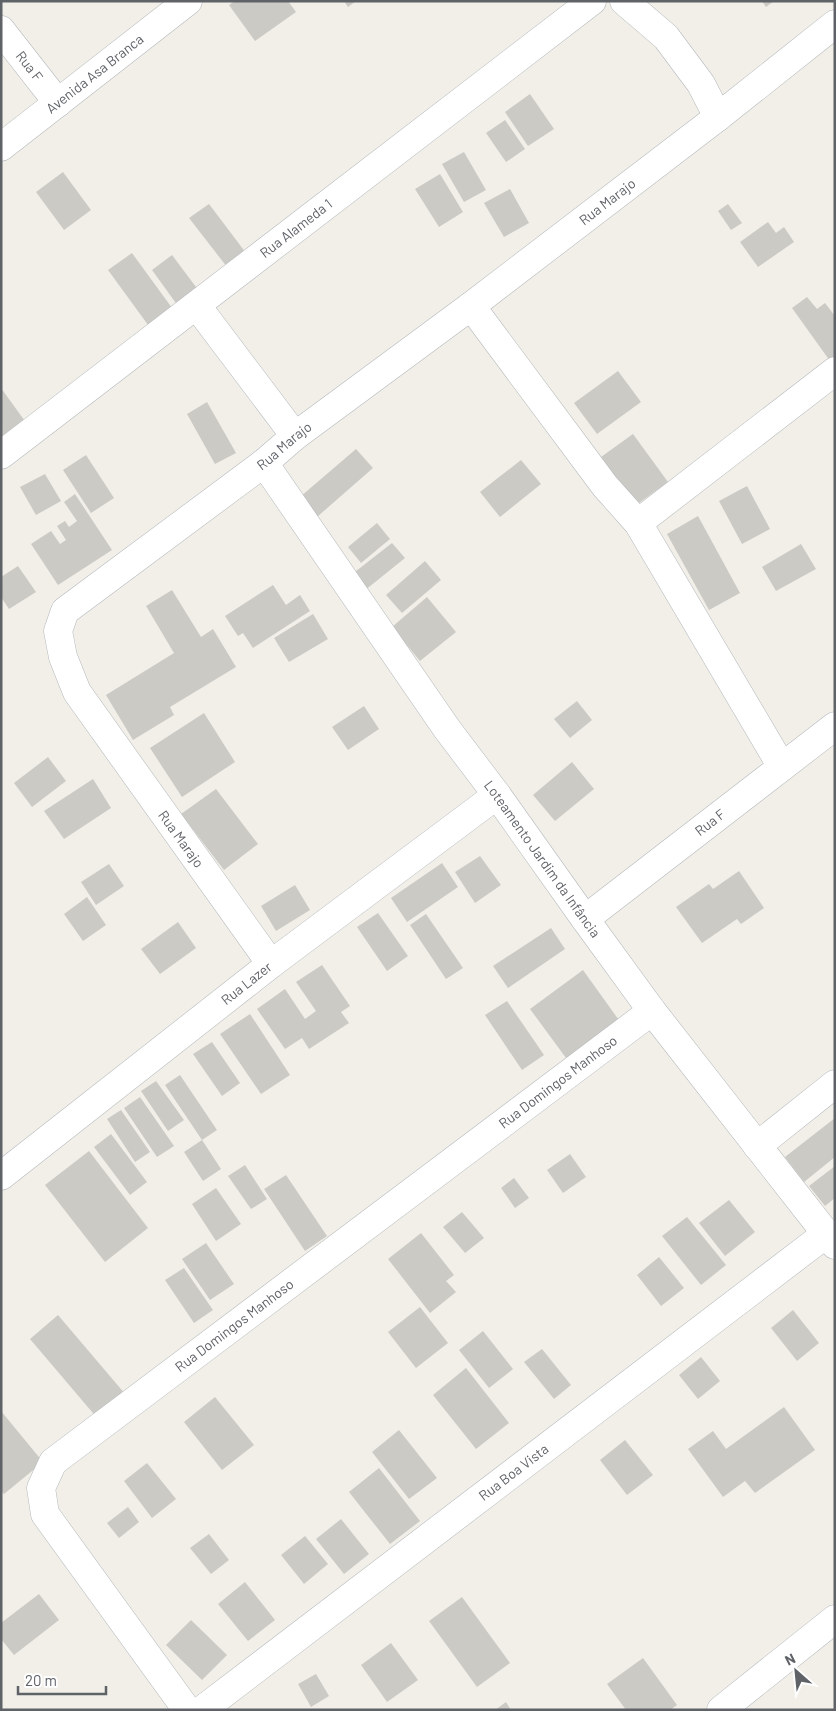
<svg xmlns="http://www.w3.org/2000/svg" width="836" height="1711" viewBox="0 0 836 1711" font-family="Barlow,sans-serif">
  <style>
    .building { fill: #cccac5 }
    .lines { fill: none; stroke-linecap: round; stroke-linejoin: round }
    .minor-casing { stroke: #b5b8bc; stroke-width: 29 }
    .minor { stroke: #fff; stroke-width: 28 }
    .labels { text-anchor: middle; stroke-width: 4; stroke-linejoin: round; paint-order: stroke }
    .street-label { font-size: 14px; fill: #5f6368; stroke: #fff }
  </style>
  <rect width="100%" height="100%" fill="#f1efe8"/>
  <path class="building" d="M 235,1 L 288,1 L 296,12 L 255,41 L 229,5 Z
    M 344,1 L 356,1 L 348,7 Z
    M 762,1 L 774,1 L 766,7 Z
    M 530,94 L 554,129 L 528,146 L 505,112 Z
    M 505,120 L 525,149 L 506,162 L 486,133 Z
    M 464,152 L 486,190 L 464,202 L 442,164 Z
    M 63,172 L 91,210 L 64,230 L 36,192 Z
    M 440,174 L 463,212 L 439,227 L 415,189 Z
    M 510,189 L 529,223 L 504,237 L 484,203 Z
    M 209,204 L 246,253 L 227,267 L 189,218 Z
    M 728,204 L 742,223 L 731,230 L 718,211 Z
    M 768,222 L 776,233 L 784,227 L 794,242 L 758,267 L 740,242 Z
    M 132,253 L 175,312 L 151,329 L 108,270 Z
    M 172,255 L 199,291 L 178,306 L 152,270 Z
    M 807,297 L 817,309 L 825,303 L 835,316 L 835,358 L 830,361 L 792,308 Z
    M 618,371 L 641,402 L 597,434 L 574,403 Z
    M 1,388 L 27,424 L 1,443 Z
    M 207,402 L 236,453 L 215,464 L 187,414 Z
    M 633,434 L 668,482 L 636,505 L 601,457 Z
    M 356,449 L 373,468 L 317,517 L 300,497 Z
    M 86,455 L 114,498 L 91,513 L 63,470 Z
    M 521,460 L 541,484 L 500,517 L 480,492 Z
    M 45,474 L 61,501 L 36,515 L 20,487 Z
    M 747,486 L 770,529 L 742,544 L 719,501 Z
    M 75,494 L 112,550 L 58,585 L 31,544 L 51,531 L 60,544 L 66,540 L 57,526 L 65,521 L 69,527 L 77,521 L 64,502 Z
    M 698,516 L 740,593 L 709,610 L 667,534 Z
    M 377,523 L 390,539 L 361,563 L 348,547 Z
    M 392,543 L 405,558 L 364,591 L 351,575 Z
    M 801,544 L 816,569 L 776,591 L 762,567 Z
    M 425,561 L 441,580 L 402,613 L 386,595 Z
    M 18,566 L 36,592 L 9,609 L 1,597 L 1,577 Z
    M 273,585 L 286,605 L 300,595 L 310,611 L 253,648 L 243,633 L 238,636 L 225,616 Z
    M 172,590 L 201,637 L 213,629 L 236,667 L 170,707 L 174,715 L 133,740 L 106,695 L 174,653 L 146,606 Z
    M 427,597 L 456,632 L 420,661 L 392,627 Z
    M 313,614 L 328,639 L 289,662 L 274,638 Z
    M 577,701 L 592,720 L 570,738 L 554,719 Z
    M 364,706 L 379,729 L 348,750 L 332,727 Z
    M 204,713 L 235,762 L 182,797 L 150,748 Z
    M 48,757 L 66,781 L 32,807 L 14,783 Z
    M 572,762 L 594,789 L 555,821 L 533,795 Z
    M 93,779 L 111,808 L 64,839 L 44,811 Z
    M 216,789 L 258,844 L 224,870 L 181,814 Z
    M 480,856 L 501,885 L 475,903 L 455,872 Z
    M 442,863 L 458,887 L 407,922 L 391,898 Z
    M 109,864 L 124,886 L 96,905 L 81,882 Z
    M 739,871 L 764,908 L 741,924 L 737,919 L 702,943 L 676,907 L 709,884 L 713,889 Z
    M 295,885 L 310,910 L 276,931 L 261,906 Z
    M 87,897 L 106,925 L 83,941 L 64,914 Z
    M 378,913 L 408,956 L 387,971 L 357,927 Z
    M 426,914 L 463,968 L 446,979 L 410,925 Z
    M 178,922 L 196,948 L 160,974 L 141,949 Z
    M 551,928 L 565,949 L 508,988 L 493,966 Z
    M 322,965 L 350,1006 L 341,1012 L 349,1023 L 309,1049 L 302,1038 L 285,1049 L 257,1009 L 285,989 L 305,1019 L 316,1011 L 296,982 Z
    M 583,970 L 621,1023 L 569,1062 L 530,1009 Z
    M 507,1001 L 544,1055 L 522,1070 L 485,1015 Z
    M 250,1014 L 290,1075 L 261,1094 L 220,1034 Z
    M 212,1042 L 240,1083 L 222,1096 L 193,1054 Z
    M 180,1075 L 217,1130 L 202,1140 L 165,1085 Z
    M 156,1081 L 184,1120 L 168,1131 L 141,1091 Z
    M 140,1097 L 174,1146 L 157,1157 L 124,1108 Z
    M 121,1110 L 150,1152 L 135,1162 L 107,1119 Z
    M 835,1118 L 835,1157 L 804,1182 L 785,1157 Z
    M 111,1134 L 147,1182 L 130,1195 L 94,1147 Z
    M 202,1140 L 221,1169 L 203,1181 L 184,1152 Z
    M 89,1151 L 148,1228 L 105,1262 L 45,1185 Z
    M 570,1154 L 586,1177 L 563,1193 L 547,1170 Z
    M 245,1165 L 267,1199 L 251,1209 L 228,1176 Z
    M 835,1166 L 835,1198 L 825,1206 L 809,1186 Z
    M 286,1175 L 327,1236 L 305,1251 L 264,1189 Z
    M 514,1178 L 529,1198 L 515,1208 L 501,1188 Z
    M 216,1188 L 241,1224 L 216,1241 L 192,1204 Z
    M 729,1200 L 755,1232 L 725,1256 L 699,1223 Z
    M 462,1212 L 484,1238 L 465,1253 L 443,1227 Z
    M 687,1217 L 726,1265 L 701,1285 L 662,1236 Z
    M 421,1233 L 454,1275 L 446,1281 L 456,1292 L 430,1313 L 388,1259 Z
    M 206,1243 L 234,1284 L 210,1300 L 182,1259 Z
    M 659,1257 L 684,1288 L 661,1306 L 637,1275 Z
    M 184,1268 L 213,1310 L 194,1323 L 165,1280 Z
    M 420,1307 L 448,1343 L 416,1368 L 388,1332 Z
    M 793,1310 L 819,1343 L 797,1361 L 771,1328 Z
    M 58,1315 L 126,1395 L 98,1419 L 30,1339 Z
    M 483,1331 L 513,1369 L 489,1388 L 459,1350 Z
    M 542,1349 L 571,1385 L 554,1399 L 524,1362 Z
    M 701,1357 L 720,1381 L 698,1399 L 679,1375 Z
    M 466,1368 L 509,1423 L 476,1449 L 433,1395 Z
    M 215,1397 L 254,1445 L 222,1470 L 184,1422 Z
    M 784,1407 L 815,1450 L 755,1493 L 745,1481 L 723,1497 L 688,1449 L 713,1431 L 726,1449 Z
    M 1,1411 L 43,1462 L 4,1494 L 1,1491 Z
    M 399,1430 L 437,1478 L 409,1499 L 372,1452 Z
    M 625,1440 L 653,1475 L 627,1495 L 600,1460 Z
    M 147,1463 L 176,1499 L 152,1518 L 124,1481 Z
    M 379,1468 L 420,1521 L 390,1544 L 349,1492 Z
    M 128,1507 L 139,1522 L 119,1538 L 107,1523 Z
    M 341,1519 L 369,1554 L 344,1574 L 316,1539 Z
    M 209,1534 L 229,1560 L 211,1574 L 190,1548 Z
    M 305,1536 L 328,1564 L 304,1584 L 281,1555 Z
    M 245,1582 L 275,1620 L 248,1641 L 218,1604 Z
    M 39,1594 L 59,1620 L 14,1655 L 1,1639 L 1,1623 Z
    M 462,1597 L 510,1663 L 477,1687 L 429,1621 Z
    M 191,1620 L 227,1655 L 202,1680 L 166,1645 Z
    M 391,1643 L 418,1680 L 387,1702 L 361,1665 Z
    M 643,1658 L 677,1705 L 670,1710 L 626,1710 L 607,1684 Z
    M 316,1674 L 329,1696 L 311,1707 L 298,1684 Z
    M 506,1702 L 511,1710 L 495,1710 Z"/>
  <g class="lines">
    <defs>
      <g id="minor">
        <path d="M 624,1 L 666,37 L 701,84 L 718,117"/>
        <path id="s1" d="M 1,30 L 58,103"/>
        <path id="s2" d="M 1,147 L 188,1"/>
        <path d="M 197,306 L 295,436"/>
        <path d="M 471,306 L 605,486 L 638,523 L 782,767"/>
        <path id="s3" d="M 1,455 L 592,1"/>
        <path id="s4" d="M 264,463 L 447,729 L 497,795 L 585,919 L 652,1011 L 835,1245"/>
        <path d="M 638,523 L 835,371"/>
        <path id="s5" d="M 585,919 L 835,726"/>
        <path id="s6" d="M 271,964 L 77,692 L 63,657 L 58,631 L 65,611 L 264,463 L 295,436 L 471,306 L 718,117 L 835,24"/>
        <path d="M 757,1146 L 835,1084"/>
        <path id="s7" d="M 1,1176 L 271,964 L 497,795"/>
        <path id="s8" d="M 187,1710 L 45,1514 L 41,1488 L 53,1462 L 652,1011"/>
        <path id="s9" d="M 202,1710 L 826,1234"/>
        <path d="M 721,1710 L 835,1619"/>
      </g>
    </defs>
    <use href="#minor" class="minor-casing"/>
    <use href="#minor" class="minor"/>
  </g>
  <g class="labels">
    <g class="street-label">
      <text dy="5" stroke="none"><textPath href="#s1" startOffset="46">Rua F</textPath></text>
      <text dy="5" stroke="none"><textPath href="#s2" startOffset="119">Avenida Asa Branca</textPath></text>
      <text dy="5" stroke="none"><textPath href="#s6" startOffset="1099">Rua Marajo</textPath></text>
      <text dy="5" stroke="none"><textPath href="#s3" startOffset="372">Rua Alameda 1</textPath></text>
      <text dy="5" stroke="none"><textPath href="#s6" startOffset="694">Rua Marajo</textPath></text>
      <text dy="5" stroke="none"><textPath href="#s5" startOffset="158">Rua F</textPath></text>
      <text transform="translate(181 839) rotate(54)" y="5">Rua Marajo</text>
      <text dy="5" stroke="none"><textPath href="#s4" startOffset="484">Loteamento Jardim da Infância</textPath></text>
      <text dy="5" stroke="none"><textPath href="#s7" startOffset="312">Rua Lazer</textPath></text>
      <text dy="5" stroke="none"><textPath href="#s8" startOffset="929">Rua Domingos Manhoso</textPath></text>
      <text dy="5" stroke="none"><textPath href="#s8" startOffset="524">Rua Domingos Manhoso</textPath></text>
      <text dy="5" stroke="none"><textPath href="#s9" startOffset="392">Rua Boa Vista</textPath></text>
    </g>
  </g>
  <rect width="836" height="1711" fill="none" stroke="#5f6368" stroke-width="5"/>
  <g transform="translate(796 1671) rotate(333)" stroke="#ffffff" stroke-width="4" paint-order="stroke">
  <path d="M0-4L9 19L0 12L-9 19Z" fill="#5f6368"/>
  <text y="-8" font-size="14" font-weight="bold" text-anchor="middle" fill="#5f6368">N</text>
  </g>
  <path d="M18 1686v8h88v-8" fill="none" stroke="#5f6368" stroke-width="2.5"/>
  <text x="25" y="1686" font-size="15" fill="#5f6368" stroke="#ffffff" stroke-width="4" paint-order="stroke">20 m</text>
</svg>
